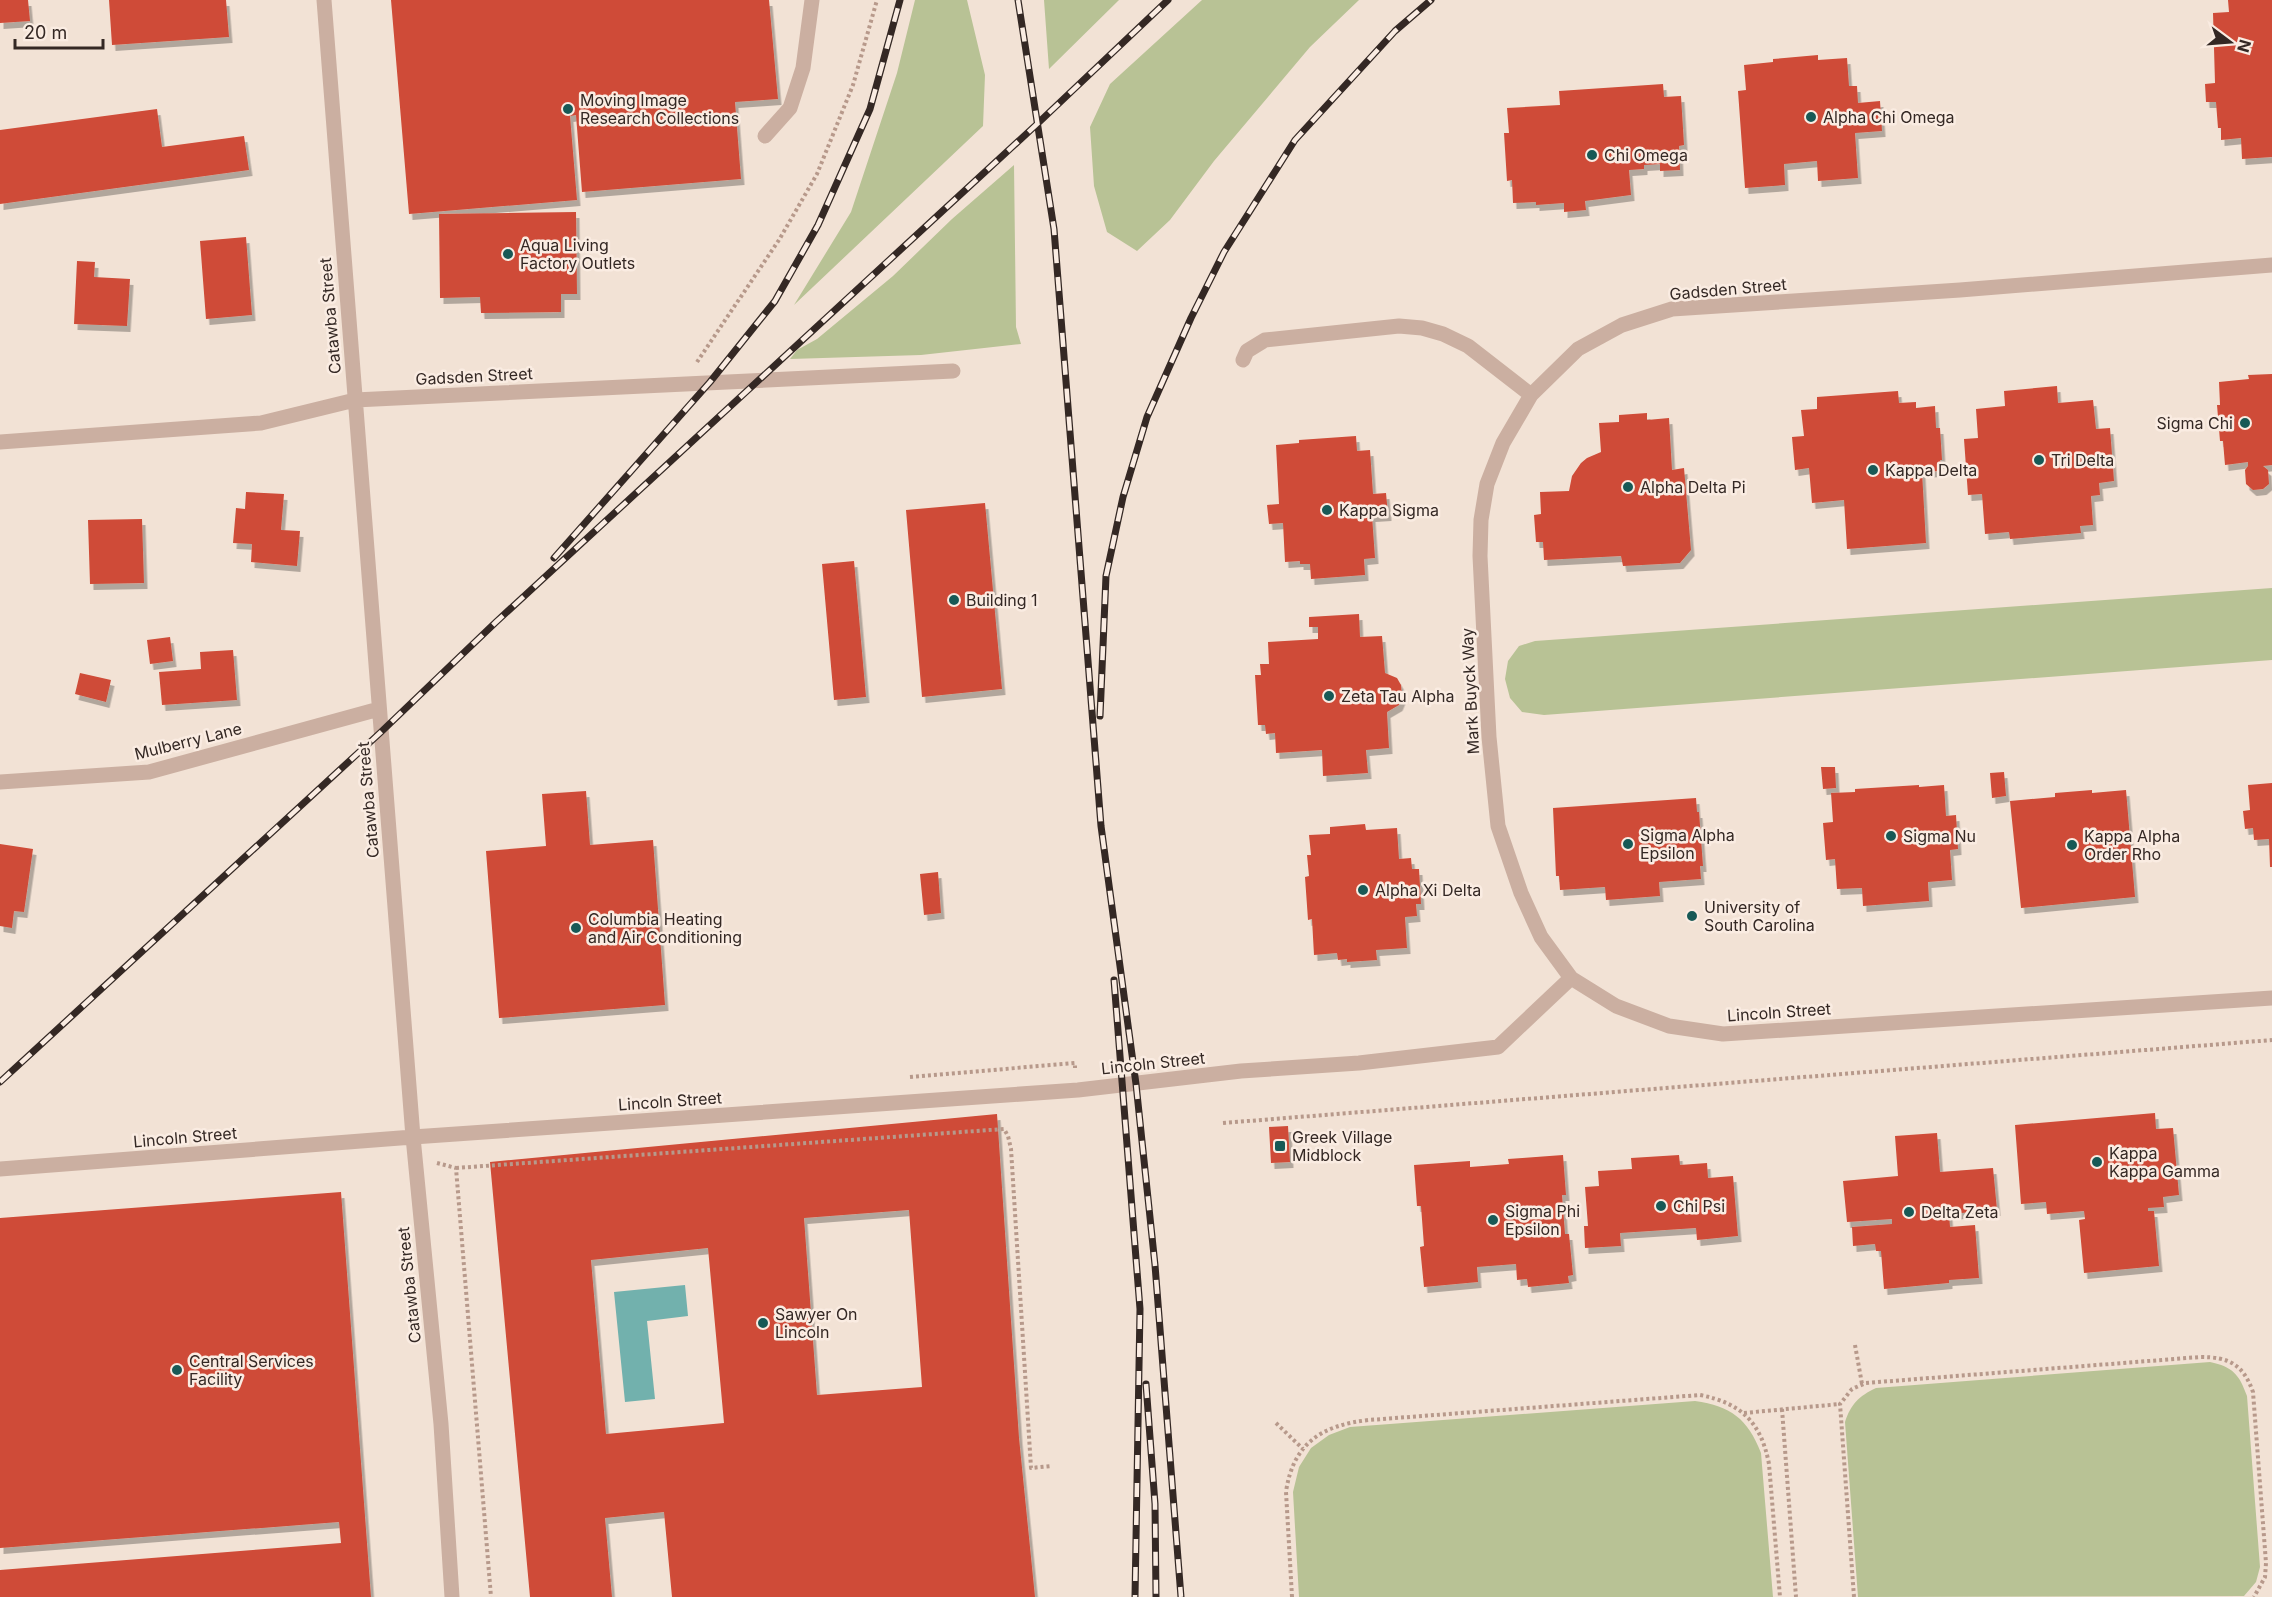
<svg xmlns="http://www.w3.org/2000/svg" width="2272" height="1597" viewBox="0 0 2272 1597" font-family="Inter,sans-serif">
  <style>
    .green { fill: #b8c295 }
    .water { fill: #72b1ad }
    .building { fill: #cf4b37; fill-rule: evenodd; filter: url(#shadow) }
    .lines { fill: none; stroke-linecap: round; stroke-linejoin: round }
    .path { stroke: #b7998b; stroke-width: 4; stroke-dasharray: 3 3; stroke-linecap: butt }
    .minor { stroke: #cbafa1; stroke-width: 15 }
    .rail-casing { stroke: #342824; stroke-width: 7 }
    .rail { stroke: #faece2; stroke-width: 4.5; stroke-dasharray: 14; stroke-linecap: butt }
    .poi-dot { fill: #175956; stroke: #faece2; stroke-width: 2 }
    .labels { text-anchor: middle; stroke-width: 5; stroke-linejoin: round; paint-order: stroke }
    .poi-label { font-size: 16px; fill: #342824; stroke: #faece2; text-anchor: start }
    .street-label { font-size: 16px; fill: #342824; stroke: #faece2 }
  </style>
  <defs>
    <filter id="shadow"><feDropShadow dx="3.5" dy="6" stdDeviation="0" flood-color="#0004"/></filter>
  </defs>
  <rect width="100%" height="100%" fill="#f2e2d5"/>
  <path class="green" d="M 915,0 L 967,0 L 985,75 L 983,126 L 794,305 L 851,212 L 897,73 Z
    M 1044,0 L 1119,0 L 1049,69 Z
    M 1202,0 L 1359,0 L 1310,47 L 1214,161 L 1170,220 L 1137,251 L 1107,232 L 1094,186 L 1090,127 L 1110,84 Z
    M 1014,165 L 1016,327 L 1021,344 L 921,355 L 790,359 L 797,350 L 817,339 L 893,276 L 952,219 Z
    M 2272,588 L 2272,660 L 1544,715 L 1522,712 L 1510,698 L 1505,679 L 1508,661 L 1519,646 L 1535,641 Z
    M 2210,1362 C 2233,1367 2239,1374 2247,1396 L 2260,1567 L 2256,1582 L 2244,1596 L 1858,1597 L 1845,1422 C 1851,1404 1859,1396 1876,1388 Z
    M 1695,1401 C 1731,1406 1748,1419 1761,1453 L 1773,1597 L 1299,1597 L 1293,1492 L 1299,1467 L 1311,1448 L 1329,1435 L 1350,1427 Z"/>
  <path class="water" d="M 685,1285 L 688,1316 L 647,1321 L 655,1399 L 625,1402 L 614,1292 Z"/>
  <path class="building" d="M 0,0 L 28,0 L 30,21 L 0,23 Z
    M 109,0 L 226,0 L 229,37 L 112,45 Z
    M 391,0 L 769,0 L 778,99 L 735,102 L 741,179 L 582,192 L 576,115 L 570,116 L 577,200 L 409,214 Z
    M 2228,0 L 2272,0 L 2272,157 L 2242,159 L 2241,138 L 2221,140 L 2221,128 L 2218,128 L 2216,102 L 2206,102 L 2205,84 L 2215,83 L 2213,13 L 2229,12 Z
    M 1818,55 L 1818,60 L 1847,58 L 1849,86 L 1857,86 L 1858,103 L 1880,101 L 1882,131 L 1855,133 L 1858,178 L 1818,181 L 1817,161 L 1784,164 L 1785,185 L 1745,188 L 1738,91 L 1746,90 L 1744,65 L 1773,62 L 1773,59 Z
    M 1663,84 L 1664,97 L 1681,96 L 1684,145 L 1679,146 L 1680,170 L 1660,171 L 1660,164 L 1644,165 L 1644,169 L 1629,170 L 1631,195 L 1585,201 L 1586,210 L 1564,212 L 1564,203 L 1536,205 L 1536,202 L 1513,203 L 1512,180 L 1507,181 L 1504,133 L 1509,133 L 1507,108 L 1560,105 L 1559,91 Z
    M 157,109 L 162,147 L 244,136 L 249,170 L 0,204 L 0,130 Z
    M 576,212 L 577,294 L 561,294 L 561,312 L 481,313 L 480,297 L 440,298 L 439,214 Z
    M 246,237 L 252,315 L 206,319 L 200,241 Z
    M 77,261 L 95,262 L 94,277 L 130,279 L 127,326 L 74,324 Z
    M 2272,374 L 2272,465 L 2263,466 L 2268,470 L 2269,484 L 2263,489 L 2253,490 L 2246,484 L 2245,470 L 2248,466 L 2248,462 L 2225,465 L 2223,441 L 2220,441 L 2217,405 L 2220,405 L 2219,382 L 2249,379 L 2248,375 Z
    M 2057,386 L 2058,403 L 2093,400 L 2096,429 L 2110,428 L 2114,481 L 2099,483 L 2100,495 L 2091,496 L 2093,525 L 2080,526 L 2081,533 L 2010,539 L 2009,532 L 1985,534 L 1982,494 L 1968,495 L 1964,439 L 1978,438 L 1976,409 L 2005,406 L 2004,391 Z
    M 1898,391 L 1899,403 L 1916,402 L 1916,408 L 1935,406 L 1936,428 L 1940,428 L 1942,460 L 1940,460 L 1941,463 L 1937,463 L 1938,471 L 1922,472 L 1926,543 L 1847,549 L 1844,500 L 1812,503 L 1809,468 L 1795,470 L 1792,437 L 1804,436 L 1801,410 L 1817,409 L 1817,397 Z
    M 1647,413 L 1647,420 L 1669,418 L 1672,470 L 1684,468 L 1691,550 L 1680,563 L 1623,566 L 1621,556 L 1544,560 L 1543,542 L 1536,542 L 1534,515 L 1541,514 L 1540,492 L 1569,491 L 1572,476 L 1581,463 L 1587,458 L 1601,452 L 1599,423 L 1619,422 L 1619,415 Z
    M 1356,436 L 1357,451 L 1370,450 L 1373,494 L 1386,493 L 1388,515 L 1372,516 L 1375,558 L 1364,559 L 1365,575 L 1311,579 L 1310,564 L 1300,564 L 1300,561 L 1285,562 L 1283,523 L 1269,524 L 1267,505 L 1279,504 L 1276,445 L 1299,443 L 1299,440 Z
    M 246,492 L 284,494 L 281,530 L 300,531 L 297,566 L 251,562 L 252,544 L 233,543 L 236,508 L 245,509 Z
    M 985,503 L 1002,689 L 922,697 L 906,510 Z
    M 142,519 L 144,583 L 90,584 L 88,520 Z
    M 854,561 L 866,697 L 834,700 L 822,564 Z
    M 1359,614 L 1360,637 L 1382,636 L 1385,673 L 1397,678 L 1401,685 L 1402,698 L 1399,705 L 1387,712 L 1389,748 L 1366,750 L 1368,773 L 1323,776 L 1322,750 L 1276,753 L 1275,733 L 1266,734 L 1265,725 L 1258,725 L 1255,675 L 1261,675 L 1260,664 L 1269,664 L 1268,642 L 1318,639 L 1318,627 L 1309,627 L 1309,617 Z
    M 170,637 L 173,661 L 150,664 L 147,640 Z
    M 233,650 L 237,700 L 162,705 L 159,672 L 201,669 L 200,652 Z
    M 80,673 L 111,680 L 106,702 L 75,694 Z
    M 1821,767 L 1835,767 L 1836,788 L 1823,789 Z
    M 2004,772 L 2006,796 L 1992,798 L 1990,773 Z
    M 2272,783 L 2272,867 L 2270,867 L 2269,839 L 2254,840 L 2253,828 L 2245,829 L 2243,811 L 2250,810 L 2248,785 Z
    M 1919,785 L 1919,787 L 1944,785 L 1946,816 L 1956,815 L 1958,849 L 1950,850 L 1952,880 L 1928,882 L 1929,901 L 1863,906 L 1862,888 L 1837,889 L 1835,859 L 1826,860 L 1823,823 L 1833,822 L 1831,793 L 1855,792 L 1855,789 Z
    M 2092,790 L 2092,793 L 2126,790 L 2135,897 L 2021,908 L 2010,801 L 2055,797 L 2055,793 Z
    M 586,791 L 590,845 L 653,840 L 665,1005 L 499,1018 L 486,851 L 546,846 L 542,794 Z
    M 1696,798 L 1697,812 L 1699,812 L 1703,866 L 1700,866 L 1701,879 L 1659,882 L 1660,896 L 1606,900 L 1605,887 L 1560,890 L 1559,876 L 1556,876 L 1553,808 Z
    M 1365,824 L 1366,830 L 1397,828 L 1399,859 L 1411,858 L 1412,869 L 1419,869 L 1421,904 L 1416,904 L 1417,916 L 1405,917 L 1407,948 L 1376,950 L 1377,960 L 1347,962 L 1347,959 L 1338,960 L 1337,953 L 1314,955 L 1312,919 L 1308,920 L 1305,877 L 1309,876 L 1307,855 L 1311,855 L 1309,835 L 1330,834 L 1330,827 Z
    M 0,844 L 33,849 L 24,912 L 14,911 L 12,928 L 0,926 Z
    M 938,872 L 941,913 L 924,915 L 920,874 Z
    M 2155,1113 L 2156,1129 L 2173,1128 L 2179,1195 L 2163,1197 L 2164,1207 L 2148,1208 L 2148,1211 L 2154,1211 L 2159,1266 L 2084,1273 L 2079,1220 L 2085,1219 L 2084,1211 L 2047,1214 L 2046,1202 L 2021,1204 L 2015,1125 Z
    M 997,1114 L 1019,1438 L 1035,1597 L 672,1597 L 664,1512 L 605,1518 L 612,1597 L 530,1597 L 490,1162 ZM 909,1210 L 922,1387 L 817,1395 L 804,1218 ZM 708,1248 L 724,1423 L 606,1434 L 591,1260 Z
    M 1288,1126 L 1290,1162 L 1271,1163 L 1269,1127 Z
    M 1937,1133 L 1940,1172 L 1993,1168 L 1997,1210 L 1949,1214 L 1950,1227 L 1975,1225 L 1979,1278 L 1949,1280 L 1949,1283 L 1884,1289 L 1881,1251 L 1876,1251 L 1875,1244 L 1853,1246 L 1852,1227 L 1892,1224 L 1892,1219 L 1847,1222 L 1843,1181 L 1898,1176 L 1895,1136 Z
    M 1563,1155 L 1566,1195 L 1562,1195 L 1565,1234 L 1569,1234 L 1573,1275 L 1568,1276 L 1569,1283 L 1528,1287 L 1527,1279 L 1517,1280 L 1516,1264 L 1477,1267 L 1478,1282 L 1424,1287 L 1420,1247 L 1424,1246 L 1421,1206 L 1417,1206 L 1414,1165 L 1470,1161 L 1470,1167 L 1509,1164 L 1508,1159 Z
    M 1679,1155 L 1680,1165 L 1707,1163 L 1708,1178 L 1733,1176 L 1738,1236 L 1697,1240 L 1696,1228 L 1620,1233 L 1621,1246 L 1585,1248 L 1584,1226 L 1588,1226 L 1585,1187 L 1599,1186 L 1598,1171 L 1632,1169 L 1631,1158 Z
    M 341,1192 L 371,1597 L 0,1597 L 0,1570 L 341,1543 L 339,1522 L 0,1548 L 0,1218 Z"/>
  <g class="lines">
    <path class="path" d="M 697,362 L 779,240 L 817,174 L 853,85 L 877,0
      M 910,1077 L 1075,1063 L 1075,1068
      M 1223,1123 L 2272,1040
      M 437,1163 L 456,1168 L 491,1597
      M 456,1168 L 1004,1129 L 1008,1136 L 1011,1149 L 1031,1468 L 1051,1466
      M 1855,1345 L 1862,1384
      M 1782,1409 L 1796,1597
      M 1744,1413 L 1840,1404
      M 1276,1423 L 1303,1449
      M 1292,1597 L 1286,1492 C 1293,1443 1322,1425 1369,1420 L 1700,1395 C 1741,1403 1761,1422 1769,1464 L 1780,1597
      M 1854,1597 L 1840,1404 L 1852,1389 L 1866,1383 L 2200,1357 C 2229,1357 2243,1364 2253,1392 L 2266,1563 L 2265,1577 L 2254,1597"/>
    <path class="minor" d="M 324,0 L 413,1137 L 441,1424 L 452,1597
      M 765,136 L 790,108 L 803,68 L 812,0
      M 1243,360 L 1247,351 L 1265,340 L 1399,326 L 1422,328 L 1443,334 L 1468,346 L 1531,395 L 1578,349 L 1622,325 L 1672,309 L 1960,290 L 2272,265
      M 1531,395 L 1503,443 L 1487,484 L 1481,520 L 1480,556 L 1489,737 L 1498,826 L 1521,893 L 1541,937 L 1571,978
      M 0,442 L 261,423 L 355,400 L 953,371
      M 0,782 L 149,772 L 379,709
      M 0,1169 L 413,1137 L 1078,1090 L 1241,1071 L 1359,1063 L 1498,1047 L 1571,978 L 1616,1006 L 1669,1026 L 1723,1034 L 2272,998"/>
    <defs>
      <path id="rail" d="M 1018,0 L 1054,229 L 1101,826 L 1136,1084 L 1155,1265 L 1181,1597
        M 554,558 L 710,382 L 775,301 L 818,225 L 870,109 L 900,0
        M 1100,716 L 1106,576 L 1123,497 L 1147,417 L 1191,318 L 1224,252 L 1295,140 L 1395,31 L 1431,0
        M 1114,980 L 1140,1309 L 1135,1597
        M 0,1082 L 381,732 L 496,622 L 1036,125 L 1168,0
        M 1146,1384 L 1155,1504 L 1156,1597"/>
    </defs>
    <use href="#rail" class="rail-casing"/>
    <use href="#rail" class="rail"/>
  </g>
  <g class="poi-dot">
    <circle cx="568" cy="109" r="6"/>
    <circle cx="1811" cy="117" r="6"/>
    <circle cx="1592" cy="155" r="6"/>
    <circle cx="508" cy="254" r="6"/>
    <circle cx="2245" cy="423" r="6"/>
    <circle cx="2039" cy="460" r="6"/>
    <circle cx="1873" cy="470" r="6"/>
    <circle cx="1628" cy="487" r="6"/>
    <circle cx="1327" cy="510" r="6"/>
    <circle cx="954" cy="600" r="6"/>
    <circle cx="1329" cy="696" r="6"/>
    <circle cx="1891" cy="836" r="6"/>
    <circle cx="1628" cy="844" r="6"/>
    <circle cx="2072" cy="845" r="6"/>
    <circle cx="1363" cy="890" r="6"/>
    <circle cx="1692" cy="916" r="6"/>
    <circle cx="576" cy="928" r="6"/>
    <rect x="1274" y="1140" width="12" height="12" rx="3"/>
    <circle cx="2097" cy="1162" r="6"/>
    <circle cx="1661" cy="1206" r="6"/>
    <circle cx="1909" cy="1212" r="6"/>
    <circle cx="1493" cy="1220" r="6"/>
    <circle cx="763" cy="1323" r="6"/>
    <circle cx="177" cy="1370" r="6"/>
  </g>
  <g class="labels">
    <g class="poi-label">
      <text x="580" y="106">Moving Image<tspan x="580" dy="18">Research Collections</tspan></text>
      <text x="1823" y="123">Alpha Chi Omega</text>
      <text x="1604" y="161">Chi Omega</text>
      <text x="520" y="251">Aqua Living<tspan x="520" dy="18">Factory Outlets</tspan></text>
      <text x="2233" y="429" text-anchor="end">Sigma Chi</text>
      <text x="2051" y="466">Tri Delta</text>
      <text x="1885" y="476">Kappa Delta</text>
      <text x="1640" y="493">Alpha Delta Pi</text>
      <text x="1339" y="516">Kappa Sigma</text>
      <text x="966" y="606">Building 1</text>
      <text x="1341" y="702">Zeta Tau Alpha</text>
      <text x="1640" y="841">Sigma Alpha<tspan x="1640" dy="18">Epsilon</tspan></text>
      <text x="1903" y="842">Sigma Nu</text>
      <text x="2084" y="842">Kappa Alpha<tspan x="2084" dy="18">Order Rho</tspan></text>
      <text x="1375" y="896">Alpha Xi Delta</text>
      <text x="1704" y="913">University of<tspan x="1704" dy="18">South Carolina</tspan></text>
      <text x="588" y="925">Columbia Heating<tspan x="588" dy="18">and Air Conditioning</tspan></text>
      <text x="1292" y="1143">Greek Village<tspan x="1292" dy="18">Midblock</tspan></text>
      <text x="2109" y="1159">Kappa<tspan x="2109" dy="18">Kappa Gamma</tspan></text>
      <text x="1673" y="1212">Chi Psi</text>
      <text x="1505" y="1217">Sigma Phi<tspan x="1505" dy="18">Epsilon</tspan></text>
      <text x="1921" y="1218">Delta Zeta</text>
      <text x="775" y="1320">Sawyer On<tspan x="775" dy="18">Lincoln</tspan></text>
      <text x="189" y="1367">Central Services<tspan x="189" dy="18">Facility</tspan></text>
    </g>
    <g class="street-label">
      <text transform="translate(1728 289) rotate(-5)" y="6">Gadsden Street</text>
      <text transform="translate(330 316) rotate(-95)" y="6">Catawba Street</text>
      <text transform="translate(474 376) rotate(-3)" y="6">Gadsden Street</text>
      <text transform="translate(1470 691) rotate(-93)" y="6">Mark Buyck Way</text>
      <text transform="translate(188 741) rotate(-14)" y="6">Mulberry Lane</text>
      <text transform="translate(368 800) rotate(-95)" y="6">Catawba Street</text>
      <text transform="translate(1779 1012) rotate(-4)" y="6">Lincoln Street</text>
      <text transform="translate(1153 1063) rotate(-6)" y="6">Lincoln Street</text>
      <text transform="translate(670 1101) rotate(-4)" y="6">Lincoln Street</text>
      <text transform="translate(185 1137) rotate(-5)" y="6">Lincoln Street</text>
      <text transform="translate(409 1285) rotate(-96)" y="6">Catawba Street</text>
    </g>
  </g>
  <g transform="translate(2230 42) rotate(106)" stroke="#faece2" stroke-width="4.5" paint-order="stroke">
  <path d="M0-4.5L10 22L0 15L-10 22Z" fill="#342824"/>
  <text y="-9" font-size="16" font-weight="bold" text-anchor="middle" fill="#342824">N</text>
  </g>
  <path d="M15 39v9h88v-9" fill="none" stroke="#342824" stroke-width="3"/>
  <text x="24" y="39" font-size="18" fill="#342824" stroke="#faece2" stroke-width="4.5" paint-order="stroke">20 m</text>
</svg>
